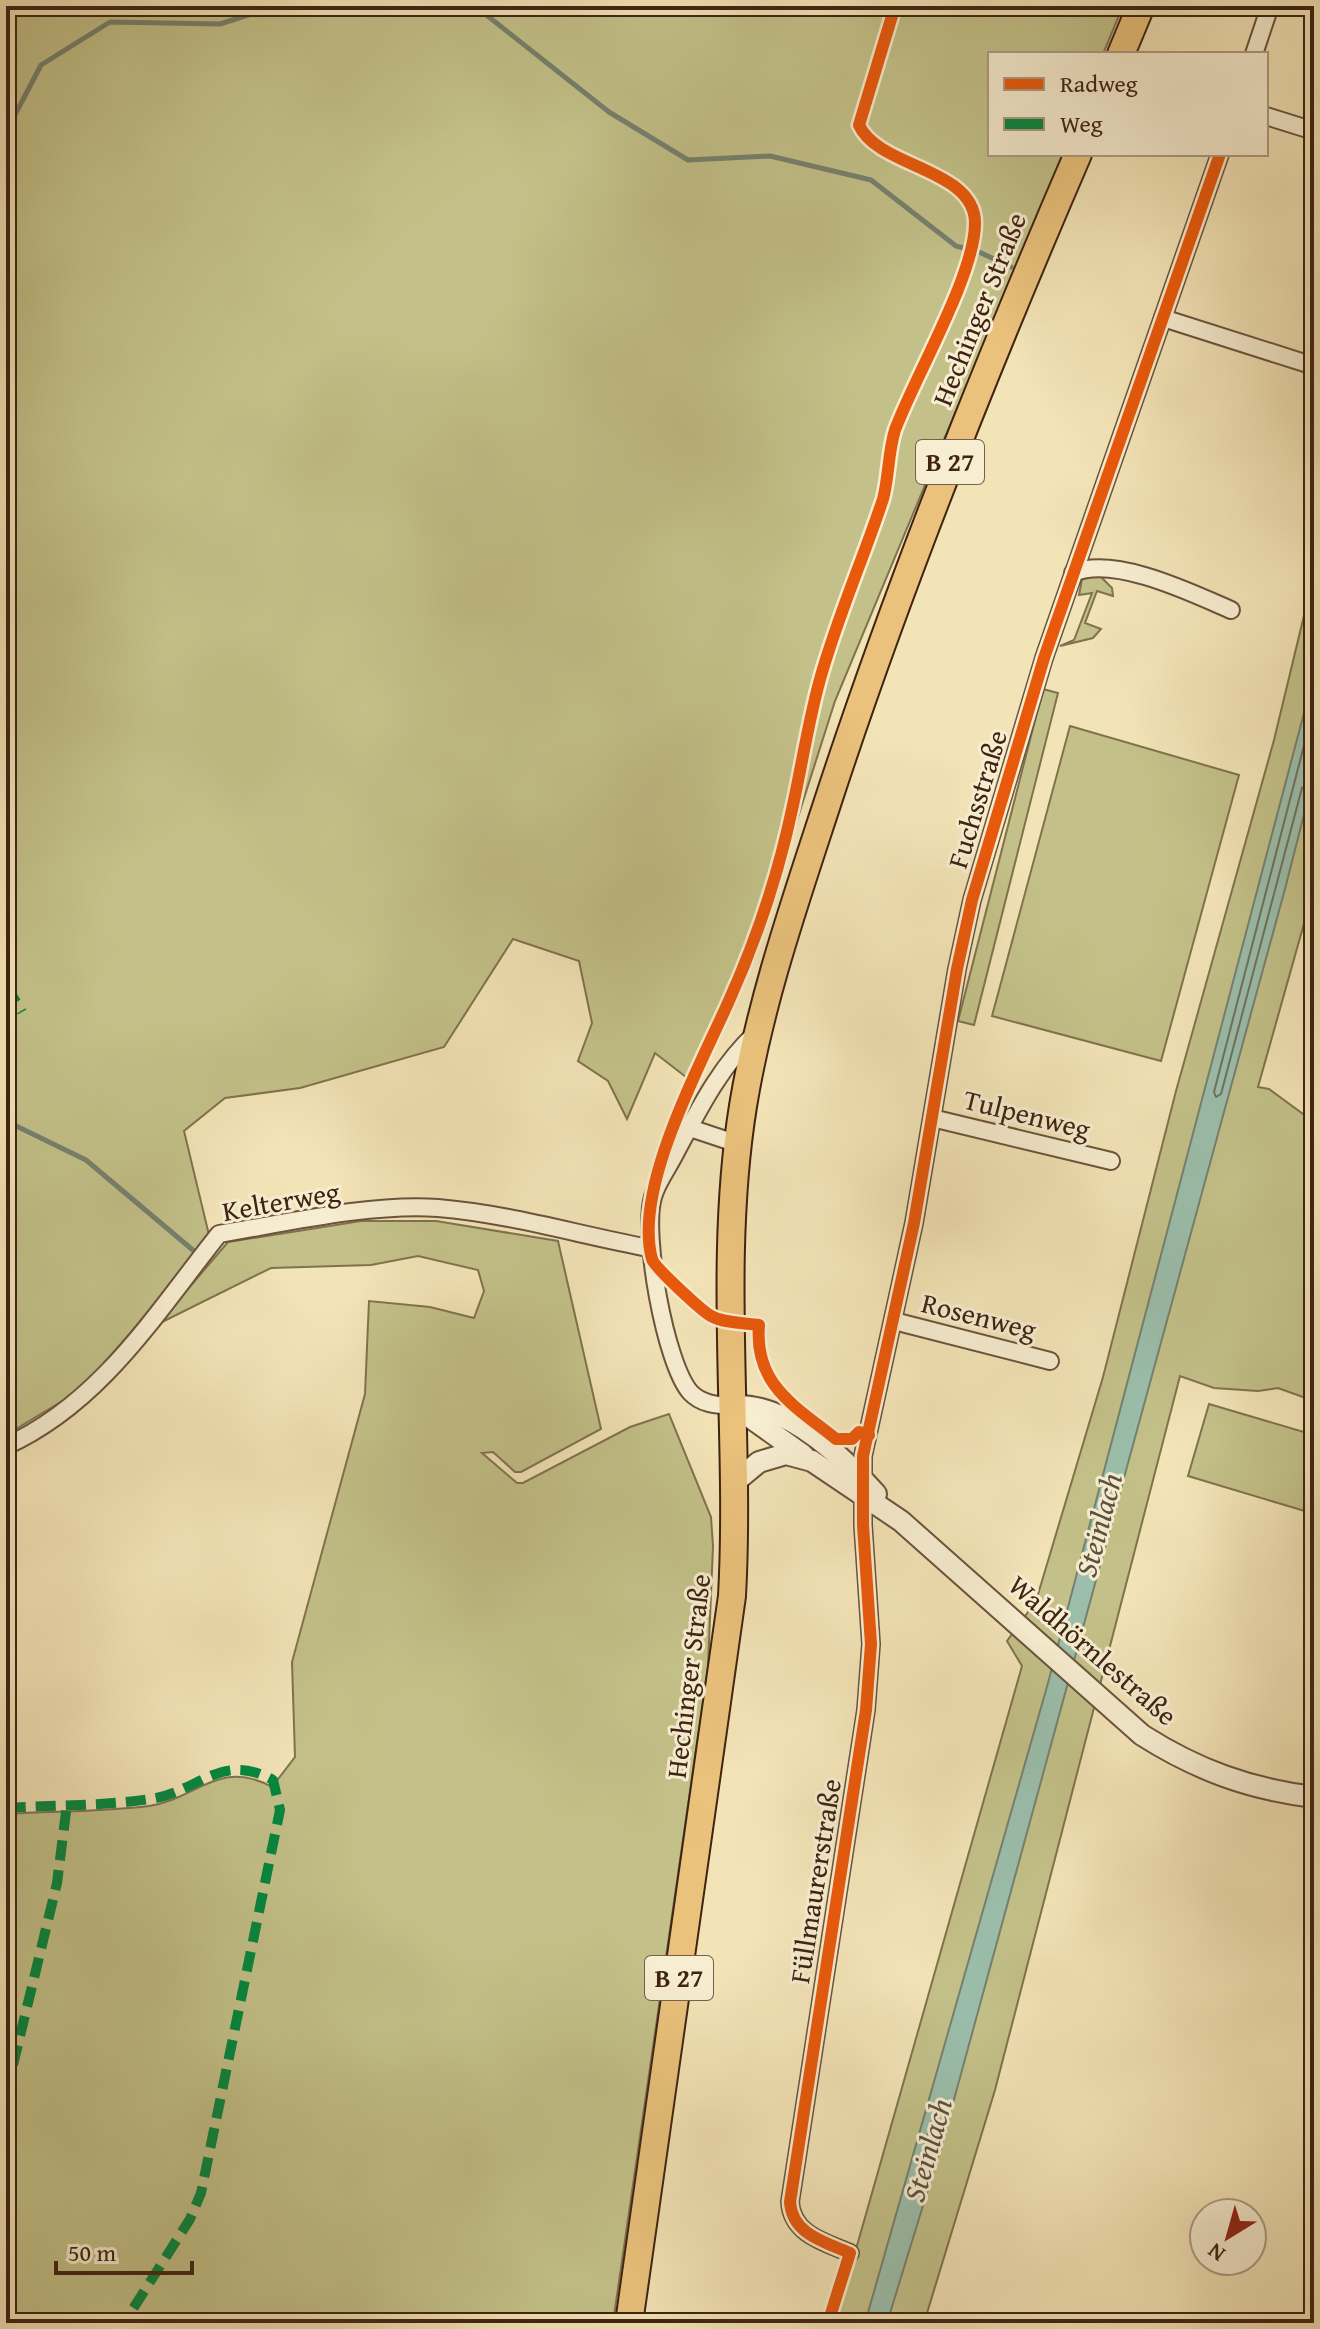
<svg xmlns="http://www.w3.org/2000/svg" width="1320" height="2329" viewBox="0 0 1320 2329" font-family="'Gentium Book Plus',serif">
<style>
.green{fill:#c3c189;stroke:#81724e;stroke-width:2}
.water{fill:#9bbfac;stroke:#76816f;stroke-width:2}
.lines{fill:none;stroke-linecap:round;stroke-linejoin:round}
.shore{stroke:#6d7160;stroke-width:2}
.stream{stroke:#76816f;stroke-width:5}
.minor-casing{stroke:#6c533c;stroke-width:20}
.tertiary-casing{stroke:#6c533c;stroke-width:24}
.primary-casing{stroke:#3f2313;stroke-width:30}
.minor{stroke:#f7edd0;stroke-width:16}
.tertiary{stroke:#f7edd0;stroke-width:20}
.primary{stroke:#eac27c;stroke-width:26}
.quiet{stroke:#00873e;stroke-width:10;stroke-dasharray:20 10;stroke-linecap:butt}
.cycleway-casing{stroke:#f7edd0;stroke-width:17}
.cycleway{stroke:#e8590c;stroke-width:12}
.labels{text-anchor:middle;stroke-width:6;stroke-linejoin:round;paint-order:stroke}
.shield{fill:#f7edd0;stroke:#76604c;stroke-width:2}
.shield-label{font-size:26px;font-weight:bold;fill:#3f2313}
.street-label{font-size:28px;fill:#3f2313;stroke:#f7edd0}
.water-label{font-size:30px;font-style:italic;fill:#5b5241;stroke:#f7edd0}
</style>
<rect width="100%" height="100%" fill="#f3e4b7"/>
<filter id="stains"><feTurbulence type="fractalNoise" baseFrequency=".0025" numOctaves="4"/><feColorMatrix values="0 0 0 0 .2 0 0 0 0 .09 0 0 0 0 .02 0 0 0 .5 -.17"/></filter>
<radialGradient id="worn" r=".72"><stop offset=".6" stop-color="#630" stop-opacity="0"/><stop offset="1" stop-color="#630" stop-opacity=".3"/></radialGradient>
<!-- green -->
<g class="green">
<polygon points="6,6 1123,6 1103,54 990,54 990,154 1063,154 835,701 762,930 731,1012 704,1064 686,1077 655,1053 627,1119 608,1081 578,1061 592,1023 579,961 513,939 444,1047 300,1088 225,1098 184,1131 209,1235 110,1359 74,1394 6,1435"/>
<polygon points="1314,574 1314,888 1258,1087 1269,1089 1314,1122 1314,1401 1278,1388 1258,1391 1214,1388 1180,1376 995,2090 924,2323 835,2323 1022,1666 1007,1641 1036,1601 1103,1377 1176,1091 1274,740"/>
<polygon points="1091,576 1100,576 1112,588 1113,596 1097,591 1085,623 1101,629 1093,638 1060,646 1074,640 1092,593 1079,595 1082,579"/>
<polygon points="1043,689 1058,693 974,1025 958,1021"/>
<polygon points="1070,726 1239,775 1161,1061 992,1016"/>
<path d="M361 1221H436L558 1241 601 1429 521 1472H515L493 1452 482 1453 517 1483H523L630 1427 669 1414 711 1517 713 1546 708 1667 613 2323H6V1814C53 1811 102 1812 149 1806 196 1799 220 1758 272 1787L295 1757 292 1662 365 1394 369 1301 430 1307 474 1318 484 1291 478 1270 418 1256 371 1265 271 1268 158 1324 228 1242Z"/>
<polygon points="1209,1404 1314,1435 1314,1490 1308,1512 1188,1476"/>
</g>
<!-- water -->
<polygon class="water" points="1314,675 1314,775 1285,889 941,2147 887,2323 865,2323 1048,1683"/>
<g class="lines">
<!-- shore -->
<g class="shore">
<polyline points="1314,707 1214,1092 1216,1097 1221,1094 1302,788 1314,782"/>
<polygon points="937,2117 940,2122 930,2156 925,2158 922,2153 932,2120"/>
</g>
<!-- stream -->
<g class="stream">
<polyline points="475,6 609,112 688,160 770,156 871,180 956,246 964,248"/>
<polyline points="6,132 41,65 110,22 220,24 277,6"/>
<polyline points="977,251 1011,267"/>
<polyline points="6,1121 86,1160 194,1251"/>
</g>
<!-- minor casing -->
<g class="minor-casing">
<g id="minor">
<polyline points="1254,54 1270,6"/>
<polyline points="1266,116 1314,131"/>
<polyline points="1163,318 1314,366"/>
<path d="M1073 573C1114 555 1192 593 1231 610"/>
<polyline points="932,1118 1111,1161"/>
<polyline points="690,1128 738,1144"/>
<polyline points="894,1321 1050,1361"/>
<path d="M734 1406C718 1405 702 1405 690 1392 665 1363 642 1233 653 1197 657 1182 668 1168 675 1154 698 1111 720 1066 756 1033"/>
<path d="M6 1446C101 1403 156 1313 219 1234 285 1223 373 1203 438 1208 510 1214 579 1235 649 1248"/>
<path d="M850 2253C824 2242 792 2234 790 2202L866 1710 871 1644 863 1525V1456L914 1223 957 969 972 900 1044 658 1220 154"/>
</g>
</g>
<!-- tertiary casing -->
<g class="tertiary-casing">
<g id="tertiary">
<path d="M734 1406C787 1403 843 1457 876 1494"/>
<polyline points="734,1406 803,1455"/>
<path d="M736 1481 759 1462 786 1454 812 1461 901 1521 1142 1735C1197 1770 1249 1789 1314 1797"/>
</g>
</g>
<!-- primary casing -->
<g class="primary-casing">
<g id="primary">
<polyline points="1121,54 1141,6"/>
<path d="M629 2323 732 1596C741 1434 717 1268 743 1106 760 1002 795 902 828 801 900 581 986 367 1078 154"/>
</g>
</g>
<!-- minor -->
<use href="#minor" class="minor"/>
<!-- tertiary -->
<use href="#tertiary" class="tertiary"/>
<!-- primary -->
<use href="#primary" class="primary"/>
<!-- quiet -->
<g class="quiet">
<polyline points="6,985 22,1012"/>
<path d="M6 1808C53 1805 103 1806 150 1799 197 1793 221 1751 273 1780L280 1810 201 2193 190 2219 124 2323"/>
<polyline points="6,2094 57,1883 67,1804"/>
</g>
<!-- cycleway casing -->
<g class="cycleway-casing">
<g id="cycleway">
<path d="M869 1435 859 1432 852 1439H836C795 1406 754 1385 759 1325 745 1323 723 1323 711 1316 702 1311 654 1267 652 1259 633 1189 699 1068 728 1003 756 941 779 872 793 805 802 764 808 724 819 683 836 620 863 560 883 499 889 477 888 452 895 430 915 376 975 275 975 223 975 168 878 168 859 125L895 6"/>
<path d="M828 2323 850 2253C824 2242 792 2234 790 2202L866 1710 871 1644 863 1525V1456L914 1223 957 969 972 900 1044 658 1220 154"/>
</g>
</g>
<!-- cycleway -->
<use href="#cycleway" class="cycleway"/>
</g>
<g class="labels">
<!-- shield labels -->
<g class="shield">
<rect x="916" y="440" width="68" height="44" rx="6"/>
<rect x="645" y="1956" width="68" height="44" rx="6"/>
</g>
<g class="shield-label">
<text x="950" y="471">B 27</text>
<text x="679" y="1987">B 27</text>
</g>
<!-- street labels -->
<g class="street-label">
<text transform="translate(979 309) rotate(-68)" y="10">Hechinger Straße</text>
<text transform="translate(977 799) rotate(-73)" y="10">Fuchsstraße</text>
<text transform="translate(1027 1114) rotate(14)" y="10">Tulpenweg</text>
<text transform="translate(281 1201) rotate(-10)" y="10">Kelterweg</text>
<text transform="translate(979 1316) rotate(14)" y="10">Rosenweg</text>
<text transform="translate(1093 1650) rotate(41)" y="10">Waldhörnlestraße</text>
<text transform="translate(688 1676) rotate(-83)" y="10">Hechinger Straße</text>
<text transform="translate(815 1881) rotate(-81)" y="10">Füllmaurerstraße</text>
</g>
<!-- water labels -->
<g class="water-label">
<text transform="translate(1099 1525) rotate(-75)" y="10">Steinlach</text>
<text transform="translate(928 2150) rotate(-74)" y="10">Steinlach</text>
</g>
</g>
<!-- margin -->
<rect width="1320" height="2329" fill="none" stroke="#f3e4b7" stroke-width="32"/>
<rect x="8" y="8" width="1304" height="2313" fill="none" stroke="#3f2313" stroke-width="4"/>
<rect x="16" y="16" width="1288" height="2297" fill="none" stroke="#3f2313" stroke-width="2"/>
<!-- legend -->
<rect x="988" y="52" width="280" height="104" fill="#f7edd0" stroke="#ad9c84" stroke-width="2"/>
<rect x="1004" y="78" width="40" height="12" fill="#e8590c" stroke="#ad9c84" stroke-width="2"/>
<text x="1060" y="92" font-size="24" fill="#3f2313">Radweg</text>
<rect x="1004" y="118" width="40" height="12" fill="#00873e" stroke="#ad9c84" stroke-width="2"/>
<text x="1060" y="132" font-size="24" fill="#3f2313">Weg</text>
<!-- north arrow -->
<g transform="translate(1228 2237) rotate(217)"><circle r="38" fill="#f7edd0" stroke="#ad9c84" stroke-width="2"/>
<path d="M0-6L14 30L0 20L-14 30Z" fill="#8f2418"/>
<text y="-12" font-size="22" font-weight="bold" text-anchor="middle" fill="#3f2313">N</text>
</g>
<!-- scale -->
<path d="M56 2261v12h136v-12" fill="none" stroke="#3f2313" stroke-width="4"/>
<text x="68" y="2261" font-size="24" fill="#3f2313" stroke="#f7edd0" stroke-width="6" paint-order="stroke">50 m</text>
<rect width="100%" height="100%" filter="url(#stains)"/>
<rect width="100%" height="100%" fill="url(#worn)"/>
</svg>
